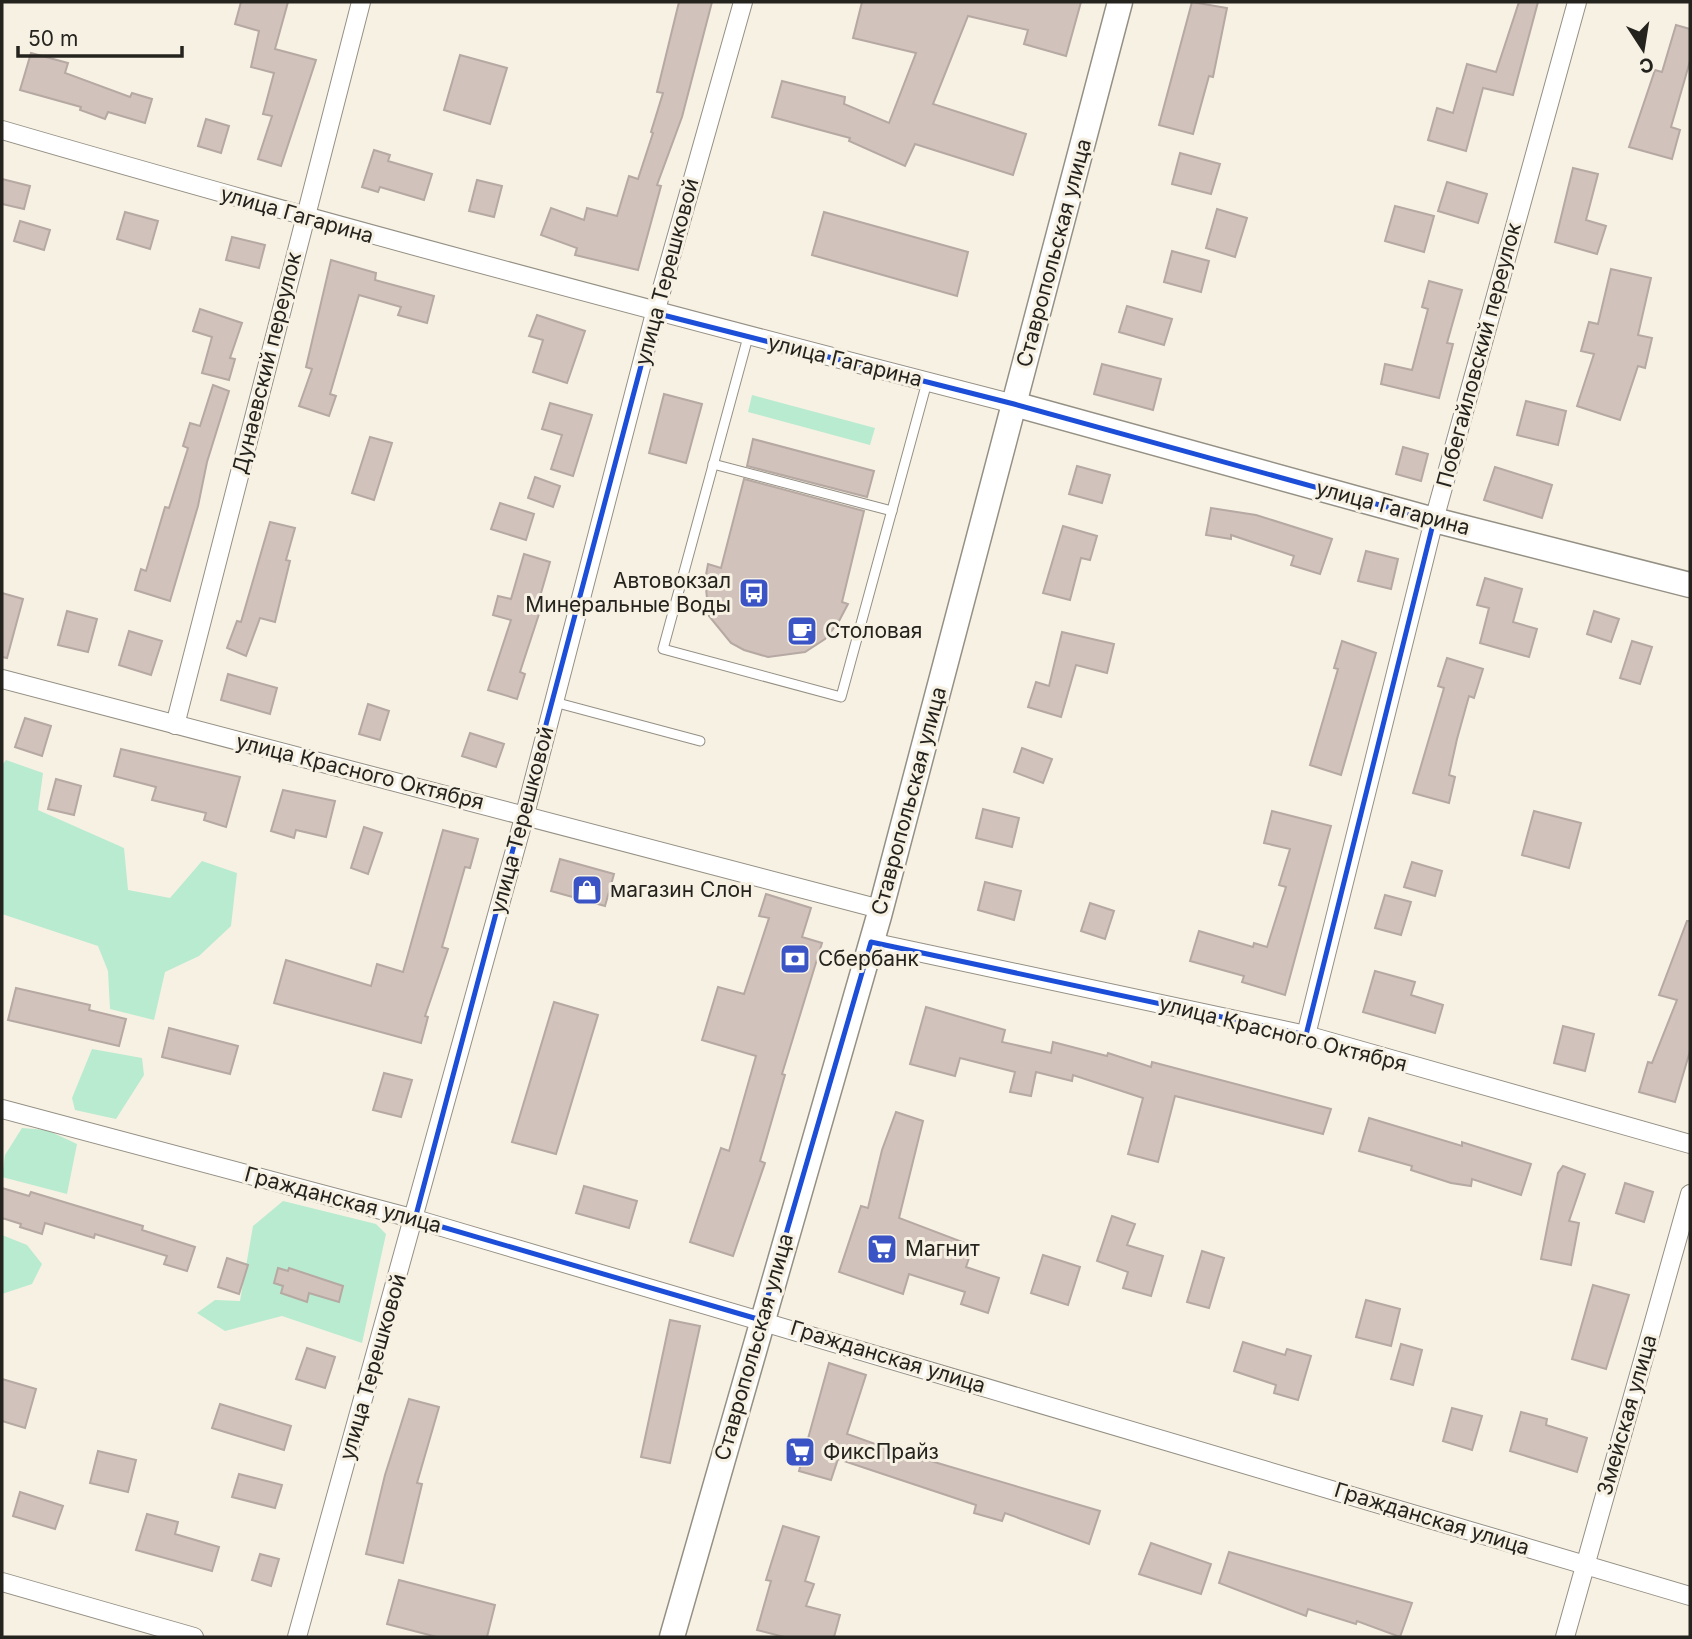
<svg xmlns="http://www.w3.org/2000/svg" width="1692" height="1639" viewBox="0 0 1692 1639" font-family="Inter,sans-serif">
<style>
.green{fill:#b8ebd0}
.building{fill:#d1c2bc;stroke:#b6a8a2;stroke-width:2}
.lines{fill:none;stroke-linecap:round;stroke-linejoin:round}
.lane-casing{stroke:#959084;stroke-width:11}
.street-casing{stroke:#959084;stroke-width:20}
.secondary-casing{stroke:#959084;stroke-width:27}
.lane{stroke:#fff;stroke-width:9}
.street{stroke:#fff;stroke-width:18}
.secondary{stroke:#fff;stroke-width:24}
.marked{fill:none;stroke:#1d4ed8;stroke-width:5;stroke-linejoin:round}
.labels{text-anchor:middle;stroke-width:6;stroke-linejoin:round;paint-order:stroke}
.street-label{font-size:21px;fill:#25231e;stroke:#f7f1e4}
.poi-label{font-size:21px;fill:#25231e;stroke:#f7f1e4;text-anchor:start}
</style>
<rect width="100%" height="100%" fill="#f7f1e4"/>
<!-- green -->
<g class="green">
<polygon points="752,395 875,428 870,445 748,412"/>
<polygon points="6,760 43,773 38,810 124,848 128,890 170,898 202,861 237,873 231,926 199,956 165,972 154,1020 110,1009 108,971 98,946 2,914 2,765"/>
<polygon points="92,1049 142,1058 144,1075 116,1119 75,1110 72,1098"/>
<polygon points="22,1128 47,1130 77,1144 67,1194 2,1177 5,1155"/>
<polygon points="283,1201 376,1224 386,1234 362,1343 282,1316 225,1331 197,1313 215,1300 240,1301 253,1226"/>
<polygon points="2,1235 27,1245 42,1264 32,1284 2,1294"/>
</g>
<!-- building -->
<g class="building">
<polygon points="241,2 288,2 275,49 316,60 281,166 258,159 272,116 263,114 274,73 251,67 259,31 235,24"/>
<polygon points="679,2 712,2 682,117 657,185 661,186 638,270 575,255 577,248 541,235 551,208 584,220 587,208 617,216 629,176 638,179 653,133 651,132 663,93 657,92"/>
<polygon points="862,2 1081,2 1066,56 1024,44 1028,30 968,16 933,104 1026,134 1013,175 915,144 905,166 849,141 850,138 772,117 782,81 845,97 844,104 889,123 916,53 853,38"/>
<polygon points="1192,2 1227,8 1213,77 1209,76 1193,134 1159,125"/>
<polygon points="1519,2 1538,2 1513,95 1483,88 1466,151 1428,140 1437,108 1453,113 1467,64 1496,72"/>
<polygon points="1676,25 1690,29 1690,61 1671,127 1680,130 1672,159 1629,147 1655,70 1662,72"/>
<polygon points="31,53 68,63 65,73 130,97 132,93 152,99 145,123 108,112 105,119 80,110 81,107 20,90"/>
<polygon points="460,55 507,68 490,124 444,110"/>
<polygon points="206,119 229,126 221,153 198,146"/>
<polygon points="374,150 390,155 388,161 432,174 424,200 380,187 378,192 362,187"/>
<polygon points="1180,153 1220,164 1211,194 1172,184"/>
<polygon points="1573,168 1598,174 1586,220 1606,226 1597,254 1555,242"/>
<polygon points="2,179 30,186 24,209 2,204"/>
<polygon points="477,180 502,186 494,217 469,211"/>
<polygon points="1447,182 1487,194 1478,223 1438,211"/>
<polygon points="1395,206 1434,216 1424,252 1385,241"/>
<polygon points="1217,209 1247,218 1235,257 1206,248"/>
<polygon points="125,212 158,221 150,249 117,239"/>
<polygon points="824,212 968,252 957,296 812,255"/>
<polygon points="20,221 50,230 44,250 14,241"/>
<polygon points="232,237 265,245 259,268 226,260"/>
<polygon points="1172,251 1209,261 1201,292 1164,282"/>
<polygon points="331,260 376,273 375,280 434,296 427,323 398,315 401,307 359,295 330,394 336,396 329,416 299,406 312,369 306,367"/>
<polygon points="1611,269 1651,278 1638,335 1652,338 1645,368 1638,366 1620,420 1577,406 1594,354 1581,351 1589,322 1598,324"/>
<polygon points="1429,281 1462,290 1447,343 1453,344 1439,398 1381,384 1385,364 1412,370 1428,309 1422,307"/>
<polygon points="1127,306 1172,319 1164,345 1119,332"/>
<polygon points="200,309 242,323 230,358 235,359 229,380 202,373 212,337 193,331"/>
<polygon points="537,315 585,331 567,383 533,372 543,340 529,336"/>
<polygon points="1102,364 1161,379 1153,410 1094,394"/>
<polygon points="213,385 229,391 207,462 198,506 170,601 135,590 141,569 146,571 165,507 169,508 188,448 183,446 190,423 200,426"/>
<polygon points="664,394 702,404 686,463 649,453"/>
<polygon points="1526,401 1566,411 1558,445 1517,435"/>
<polygon points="550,403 592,415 573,476 551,469 562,435 542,429"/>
<polygon points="370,437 392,443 374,500 352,493"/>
<polygon points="753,439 874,471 867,497 747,466"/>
<polygon points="1403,447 1428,454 1421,481 1396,474"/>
<polygon points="1077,466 1110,475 1102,503 1069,494"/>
<polygon points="1495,467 1552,485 1542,518 1484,500"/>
<polygon points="535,477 560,486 553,507 528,498"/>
<polygon points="744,479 864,511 842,602 848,604 838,623 825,639 805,652 768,657 744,650 731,643 709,616 705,580 708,564 721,568"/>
<polygon points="500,503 534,514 526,540 491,529"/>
<polygon points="1211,508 1256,515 1332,539 1320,574 1291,565 1294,556 1231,535 1231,539 1206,535"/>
<polygon points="270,522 295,528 286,560 290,561 275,622 260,618 246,656 227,648 237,621 241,622"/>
<polygon points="1063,526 1097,536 1090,560 1081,558 1070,600 1043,593"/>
<polygon points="1366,551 1398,559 1391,589 1358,581"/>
<polygon points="524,554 550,562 537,607 541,608 520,672 525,674 517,699 488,690 511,620 493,615 498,596 511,599"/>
<polygon points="1485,578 1522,589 1513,622 1537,629 1529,657 1480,643 1489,608 1477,605"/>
<polygon points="2,593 23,599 7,658 2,657"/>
<polygon points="67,611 97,619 88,652 58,645"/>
<polygon points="1594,611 1619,619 1611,642 1587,634"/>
<polygon points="129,631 162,641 151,675 119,665"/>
<polygon points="1062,632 1114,644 1107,673 1076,665 1061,717 1028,707 1036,682 1049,686"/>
<polygon points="1342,641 1376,653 1341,775 1310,765 1338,669 1334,668"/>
<polygon points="1632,641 1652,647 1640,684 1620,678"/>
<polygon points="1447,658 1483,669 1474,698 1469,696 1457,739 1449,775 1455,777 1449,803 1413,793 1444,688 1438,686"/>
<polygon points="228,674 277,688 270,714 221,700"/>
<polygon points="368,704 389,711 380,740 359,734"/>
<polygon points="25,718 51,726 42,756 15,747"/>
<polygon points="470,733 504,744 496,767 462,756"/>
<polygon points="1022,748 1052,759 1043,783 1014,772"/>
<polygon points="121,749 240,777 226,827 204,820 206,813 152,800 156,787 114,776"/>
<polygon points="56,779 81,786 74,815 48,809"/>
<polygon points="283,790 335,801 326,837 296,830 294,838 271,831"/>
<polygon points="983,809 1019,818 1012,847 976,838"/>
<polygon points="1272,811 1331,826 1285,995 1242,982 1244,976 1190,961 1199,931 1253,947 1254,943 1267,947 1286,887 1279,885 1290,849 1264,843"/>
<polygon points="1534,811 1581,823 1569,868 1522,855"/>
<polygon points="364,827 382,833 368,874 351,868"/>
<polygon points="443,830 478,839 470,868 465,867 442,947 448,949 425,1016 428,1017 421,1043 274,1003 286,960 371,986 377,964 403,972"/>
<polygon points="560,859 614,874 605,906 551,891"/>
<polygon points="1412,862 1442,871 1435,896 1404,887"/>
<polygon points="985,882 1021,891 1014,920 978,910"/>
<polygon points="766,894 811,908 802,937 822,943 782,1074 785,1075 760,1161 765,1163 733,1256 690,1242 721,1148 729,1151 756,1056 702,1040 718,987 744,994 769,918 759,916"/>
<polygon points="1385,895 1411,902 1401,935 1375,928"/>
<polygon points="1090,903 1114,911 1105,939 1081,931"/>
<polygon points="1687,921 1690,921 1690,1051 1675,1102 1639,1092 1648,1062 1652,1063 1677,1000 1659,995"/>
<polygon points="1375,971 1415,982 1411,995 1443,1005 1435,1033 1363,1012"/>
<polygon points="16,988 90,1005 89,1010 126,1019 119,1046 8,1020"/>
<polygon points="554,1002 598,1015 556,1154 512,1142"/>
<polygon points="926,1007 1005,1030 1002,1042 1051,1053 1053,1042 1107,1056 1108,1053 1151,1067 1152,1062 1331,1109 1323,1134 1175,1096 1158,1162 1128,1154 1143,1098 1073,1075 1072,1081 1036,1072 1031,1096 1010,1092 1015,1072 960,1058 955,1076 910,1064"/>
<polygon points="1563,1026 1594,1034 1585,1071 1554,1063"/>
<polygon points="169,1028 238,1046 230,1074 162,1057"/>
<polygon points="384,1073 412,1080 401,1117 373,1110"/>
<polygon points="896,1112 923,1121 899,1218 973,1246 966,1267 999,1278 988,1313 961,1304 965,1292 909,1274 903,1294 839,1272 861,1206 868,1208 882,1150"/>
<polygon points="1369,1118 1462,1146 1462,1142 1531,1164 1521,1195 1472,1179 1471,1186 1451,1183 1411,1170 1412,1166 1359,1151"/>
<polygon points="1563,1166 1585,1174 1569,1221 1579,1223 1571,1265 1541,1259 1558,1173"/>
<polygon points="1625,1183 1653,1192 1644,1222 1616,1213"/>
<polygon points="584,1186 637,1201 629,1228 576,1213"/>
<polygon points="2,1188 29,1196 31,1192 143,1226 142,1230 195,1247 187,1271 164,1264 167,1256 95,1234 94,1238 45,1223 42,1234 20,1227 21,1224 2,1218"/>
<polygon points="1112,1216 1135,1224 1127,1245 1163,1256 1151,1296 1123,1288 1128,1272 1097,1261"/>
<polygon points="1202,1251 1224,1258 1209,1308 1187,1302"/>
<polygon points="1043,1255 1080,1267 1068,1305 1031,1293"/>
<polygon points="227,1258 248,1265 239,1294 218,1287"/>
<polygon points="278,1268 288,1271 289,1268 343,1286 339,1302 309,1293 307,1302 281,1293 283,1286 274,1283"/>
<polygon points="1593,1285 1629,1295 1606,1369 1572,1359"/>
<polygon points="1366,1300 1400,1309 1391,1346 1356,1337"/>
<polygon points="670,1320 700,1326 670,1463 641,1457"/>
<polygon points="1243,1342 1285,1355 1287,1349 1311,1356 1298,1400 1274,1393 1276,1385 1234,1371"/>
<polygon points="1401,1344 1422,1350 1413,1385 1391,1379"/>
<polygon points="307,1348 335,1357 325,1388 296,1379"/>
<polygon points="829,1363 866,1375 847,1434 923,1461 924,1459 1100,1511 1089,1544 1005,1513 1002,1521 974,1513 976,1505 838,1459 831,1480 799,1471"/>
<polygon points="2,1379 36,1389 25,1428 2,1421"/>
<polygon points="409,1399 439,1407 417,1483 422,1484 403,1563 366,1554 385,1475"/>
<polygon points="220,1404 291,1426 284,1450 212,1428"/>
<polygon points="1452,1408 1482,1416 1472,1450 1443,1441"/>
<polygon points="1521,1412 1547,1419 1546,1425 1587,1438 1577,1472 1510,1451"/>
<polygon points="98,1451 136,1460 128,1492 90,1483"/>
<polygon points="239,1474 282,1485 275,1508 232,1497"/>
<polygon points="20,1492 63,1506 55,1529 13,1516"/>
<polygon points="147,1514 178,1522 175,1534 219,1547 212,1571 136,1550"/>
<polygon points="783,1526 819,1537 805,1581 814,1584 806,1606 840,1615 834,1637 784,1637 757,1630 771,1581 766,1580"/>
<polygon points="1151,1543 1211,1564 1201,1594 1139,1574"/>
<polygon points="1229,1552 1412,1603 1400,1637 1357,1621 1356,1624 1308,1609 1306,1616 1219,1583"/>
<polygon points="260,1554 279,1559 271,1586 252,1580"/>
<polygon points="399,1580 495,1605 487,1637 437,1637 387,1624"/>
</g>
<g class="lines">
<!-- lane casing -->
<g class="lane-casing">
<g id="lane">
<polyline points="748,337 663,649 841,697 927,382"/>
<polyline points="713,464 892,511"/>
<polyline points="554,702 700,741"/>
</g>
</g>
<!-- street casing -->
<g class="street-casing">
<g id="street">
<path d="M2 130C338 228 675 317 1014 404"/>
<polyline points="2,679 880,909"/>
<polyline points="175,725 361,2"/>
<polyline points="871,942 1306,1035 1690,1144"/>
<polyline points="1306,1035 1434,520 1577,2"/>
<polyline points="2,1109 415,1219 1690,1596"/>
<polyline points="2,1582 194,1637"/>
<polyline points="297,1637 525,814 655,313 743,2"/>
<polyline points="1565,1637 1690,1194"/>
</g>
</g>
<!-- secondary casing -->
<g class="secondary-casing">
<g id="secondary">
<polyline points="1014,404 1434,520 1690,585"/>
<polyline points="672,1637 879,916 1120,2"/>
</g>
</g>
<!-- lane -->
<use href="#lane" class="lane"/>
<!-- street -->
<use href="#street" class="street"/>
<!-- secondary -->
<use href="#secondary" class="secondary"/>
</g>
<!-- marked area -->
<path class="marked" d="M655 313 1014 404 1434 520 1306 1035 871 942 761 1320 415 1219Z"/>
<!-- icons -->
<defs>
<g id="bus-square" transform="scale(1.575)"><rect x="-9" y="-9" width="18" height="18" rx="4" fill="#3a53c5" stroke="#f7f1e4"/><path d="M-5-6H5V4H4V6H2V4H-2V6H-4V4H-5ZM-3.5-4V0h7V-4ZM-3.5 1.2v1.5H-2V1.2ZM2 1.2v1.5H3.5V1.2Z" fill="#fff"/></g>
<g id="cafe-square" transform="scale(1.575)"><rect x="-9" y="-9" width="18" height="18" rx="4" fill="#3a53c5" stroke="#f7f1e4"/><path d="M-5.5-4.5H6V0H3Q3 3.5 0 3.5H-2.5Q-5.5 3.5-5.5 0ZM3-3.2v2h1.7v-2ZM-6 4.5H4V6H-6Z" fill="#fff"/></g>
<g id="shop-square" transform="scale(1.575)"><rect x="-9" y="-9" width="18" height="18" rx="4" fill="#3a53c5" stroke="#f7f1e4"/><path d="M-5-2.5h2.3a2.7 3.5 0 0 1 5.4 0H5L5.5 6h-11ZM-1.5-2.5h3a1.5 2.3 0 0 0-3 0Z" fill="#fff"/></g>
<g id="bank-square" transform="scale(1.575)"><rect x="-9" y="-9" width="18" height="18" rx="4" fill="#3a53c5" stroke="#f7f1e4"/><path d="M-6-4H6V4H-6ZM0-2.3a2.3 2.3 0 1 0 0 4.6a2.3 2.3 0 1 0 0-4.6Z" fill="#fff"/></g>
<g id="supermarket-square" transform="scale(1.575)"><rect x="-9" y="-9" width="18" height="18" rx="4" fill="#3a53c5" stroke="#f7f1e4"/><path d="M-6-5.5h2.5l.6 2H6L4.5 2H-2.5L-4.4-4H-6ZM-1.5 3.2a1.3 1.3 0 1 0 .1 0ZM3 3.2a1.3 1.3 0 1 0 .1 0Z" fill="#fff"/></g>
</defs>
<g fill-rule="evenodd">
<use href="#bus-square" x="754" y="593"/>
<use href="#cafe-square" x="802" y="631"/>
<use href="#shop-square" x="587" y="890"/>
<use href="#bank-square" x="795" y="959"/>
<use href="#supermarket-square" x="882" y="1249"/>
<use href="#supermarket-square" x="800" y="1452"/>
</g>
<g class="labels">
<!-- street labels -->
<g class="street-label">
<text transform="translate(297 215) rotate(16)" y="7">улица Гагарина</text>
<text transform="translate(1054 253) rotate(-75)" y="7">Ставропольская улица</text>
<text transform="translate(667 272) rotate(-75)" y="7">улица Терешковой</text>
<text transform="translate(1479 355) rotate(-75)" y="7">Побегайловский переулок</text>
<text transform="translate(845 361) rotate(14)" y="7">улица Гагарина</text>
<text transform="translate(267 363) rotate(-76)" y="7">Дунаевский переулок</text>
<text transform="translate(1393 508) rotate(15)" y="7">улица Гагарина</text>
<text transform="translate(360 772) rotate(14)" y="7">улица Красного Октября</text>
<text transform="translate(909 801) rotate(-75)" y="7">Ставропольская улица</text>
<text transform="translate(522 820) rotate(-75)" y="7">улица Терешковой</text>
<text transform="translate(1283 1034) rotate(14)" y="7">улица Красного Октября</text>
<text transform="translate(343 1200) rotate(15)" y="7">Гражданская улица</text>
<text transform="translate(754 1347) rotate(-74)" y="7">Ставропольская улица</text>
<text transform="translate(888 1357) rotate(17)" y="7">Гражданская улица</text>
<text transform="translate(373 1367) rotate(-74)" y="7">улица Терешковой</text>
<text transform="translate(1627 1415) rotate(-74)" y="7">Змейская улица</text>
<text transform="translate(1432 1519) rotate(17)" y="7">Гражданская улица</text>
</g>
<!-- poi labels -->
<g class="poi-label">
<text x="731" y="588" text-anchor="end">Автовокзал<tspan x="731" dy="24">Минеральные Воды</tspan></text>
<text x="825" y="638">Столовая</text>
<text x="610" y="897">магазин Слон</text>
<text x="818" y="966">Сбербанк</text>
<text x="905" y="1256">Магнит</text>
<text x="823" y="1459">ФиксПрайз</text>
</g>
</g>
<!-- border -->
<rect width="1692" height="1639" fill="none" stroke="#25231e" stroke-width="7"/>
<!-- north arrow -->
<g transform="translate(1643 49) rotate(168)" stroke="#f7f1e4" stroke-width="5" paint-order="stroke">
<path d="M0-5L12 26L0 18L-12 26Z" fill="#25231e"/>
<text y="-10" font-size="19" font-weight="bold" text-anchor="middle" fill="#25231e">С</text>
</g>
<!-- scale -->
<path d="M18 46v10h164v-10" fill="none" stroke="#25231e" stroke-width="3.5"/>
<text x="28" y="46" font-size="21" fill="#25231e" stroke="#f7f1e4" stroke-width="5" paint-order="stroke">50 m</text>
</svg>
